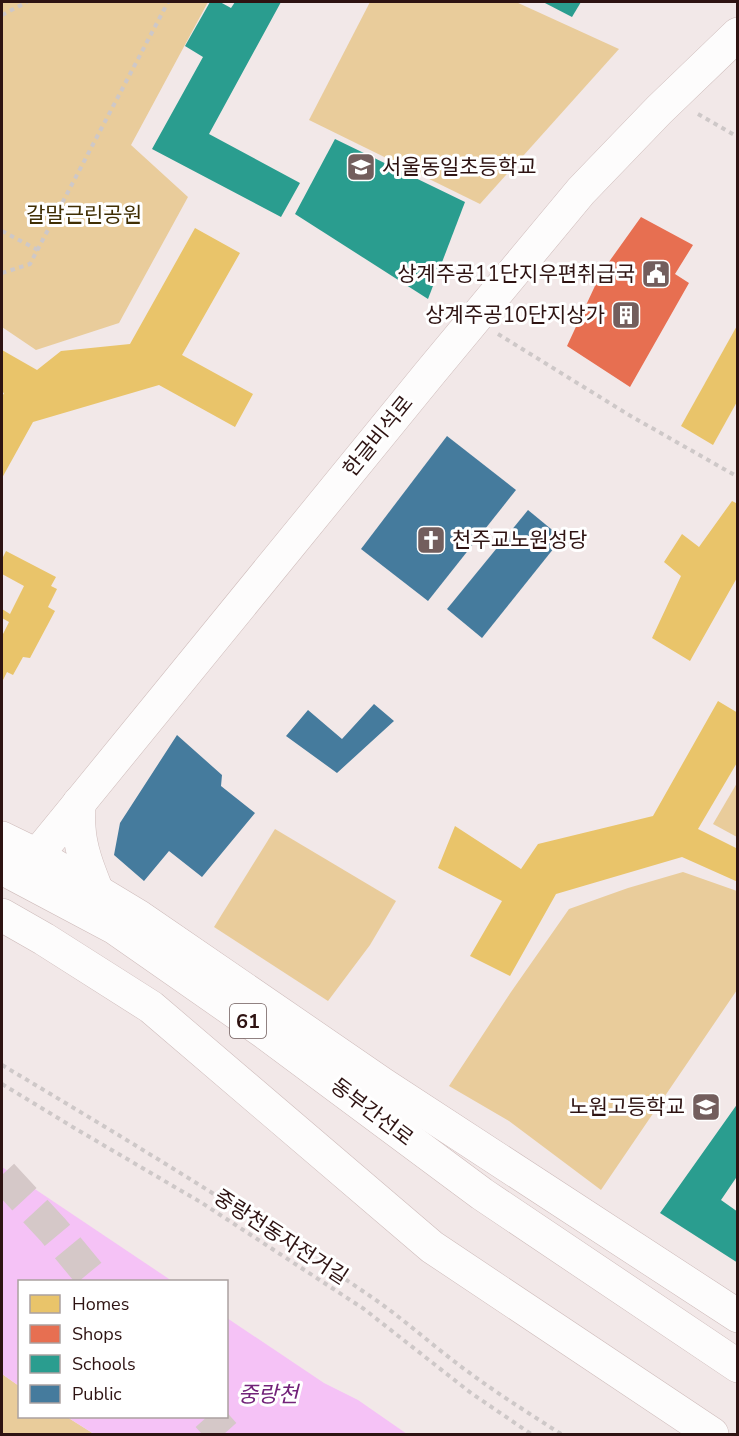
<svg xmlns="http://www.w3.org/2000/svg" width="739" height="1436" viewBox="0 0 739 1436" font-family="'Nunito Sans','Noto Sans KR',sans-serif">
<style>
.green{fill:#e9cc9b}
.water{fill:#f5c2f6}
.homes{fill:#e9c46a}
.shops{fill:#e76f51}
.schools{fill:#2a9d8f}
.public{fill:#457b9d}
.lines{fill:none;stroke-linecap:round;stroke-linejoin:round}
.highway-tunnel{stroke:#d5c8c8;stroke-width:33;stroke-dasharray:33 16;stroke-linecap:butt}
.major-casing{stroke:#cebbba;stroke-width:34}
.highway-casing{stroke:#cebbba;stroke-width:34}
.path{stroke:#cec8c8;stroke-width:4;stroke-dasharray:4.5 4.5;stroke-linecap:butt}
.major{stroke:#fdfcfc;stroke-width:33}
.highway{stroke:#fdfcfc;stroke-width:33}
.labels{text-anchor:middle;stroke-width:6;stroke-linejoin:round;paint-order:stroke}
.shield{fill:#fff;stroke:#6d5a59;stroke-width:1.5}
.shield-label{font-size:20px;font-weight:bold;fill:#2e1312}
.poi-label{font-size:21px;fill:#2e1312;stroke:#fff;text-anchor:end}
.park-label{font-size:21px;fill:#402e03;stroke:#fff}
.street-label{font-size:21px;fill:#2e1312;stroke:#fff}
.water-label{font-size:22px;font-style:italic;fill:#722379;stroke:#fff}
</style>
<rect width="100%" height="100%" fill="#f2e8e8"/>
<!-- green -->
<g class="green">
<polygon points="2,2 208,2 131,145 188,197 119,323 36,350 2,327"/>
<polygon points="370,2 516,2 619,49 480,204 309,120"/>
<polygon points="737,783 737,837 713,824"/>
<polygon points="275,829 396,901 370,945 328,1001 214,927"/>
<polygon points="683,872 737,891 737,990 601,1190 509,1121 449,1086 511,992 569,909 628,888"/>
<polygon points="2,1374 19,1386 20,1416 67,1417 94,1434 2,1434"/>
</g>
<!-- water -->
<g class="water">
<polygon points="2,1167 172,1281 20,1282 19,1386 2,1374"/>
<polygon points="227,1318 324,1383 358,1400 407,1434 94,1434 67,1417 226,1416"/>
</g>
<!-- homes -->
<g class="homes">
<polygon points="195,228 240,253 182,355 253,394 235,427 159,385 33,422 2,478 2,397 4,393 2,392 2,350 37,370 61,351 130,344"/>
<polygon points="738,324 738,400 713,445 681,426"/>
<polygon points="732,501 738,504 738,576 690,661 652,638 681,576 664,562 682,534 699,547"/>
<polygon points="6,551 56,577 51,586 57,589 48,607 55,611 30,658 23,657 13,675 7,672 2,682 2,636 9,622 2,618 2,609 10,614 24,586 2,574 2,559"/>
<polygon points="718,701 738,713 738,761 698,829 738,849 738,882 682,857 556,894 510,976 470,956 502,901 438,868 455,826 521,869 538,844 653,816"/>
</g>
<!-- shops -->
<polygon class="shops" points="641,217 693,245 675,274 689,283 630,387 567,346 601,273"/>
<!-- schools -->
<g class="schools">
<polygon points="210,2 220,2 231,8 235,2 281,2 209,134 300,183 281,217 152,149 203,57 185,46"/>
<polygon points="543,2 581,2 572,17"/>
<polygon points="335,139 465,202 428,299 295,214"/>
<polygon points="738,1103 738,1175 721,1200 738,1212 738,1263 660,1213"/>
</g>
<!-- public -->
<g class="public">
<polygon points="447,436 516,490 428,601 361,549"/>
<polygon points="528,510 562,538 482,638 447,609"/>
<polygon points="374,704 394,721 337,773 286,736 308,710 342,739"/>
<polygon points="177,735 222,775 221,786 255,813 202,877 169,851 144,881 114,855 120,823"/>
</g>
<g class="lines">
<!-- highway-tunnel -->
<g class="highway-tunnel">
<polyline points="2,1175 53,1230 96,1282"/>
<polyline points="208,1416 224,1434"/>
</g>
<!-- major casing -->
<g class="major-casing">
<polyline id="major" points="37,855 429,374 581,191 659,110 738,34"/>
</g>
<!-- highway casing -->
<g class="highway-casing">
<g id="highway">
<path d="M79 803C79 811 78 819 79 827 80 849 89 871 97 891"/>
<polyline points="2,838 37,855 138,916 384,1085 738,1316"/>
<polyline points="2,868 115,928 264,1032 482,1194 738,1366"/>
<polyline points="2,915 44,939 151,1007 432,1247 712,1434"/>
</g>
</g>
<!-- path -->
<g class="path">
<polyline points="2,15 27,2"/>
<polyline points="698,114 738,137"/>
<polyline points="2,231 38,250"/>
<polyline points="2,273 30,264 168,2"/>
<polyline points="498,334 629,415 738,477"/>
<path d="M2 1065C126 1139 250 1214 370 1296 404 1319 434 1347 467 1371 498 1394 530 1414 561 1434"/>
<polyline points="2,1084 76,1129 202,1203 364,1309 471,1393 531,1434"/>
</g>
<!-- major -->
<use href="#major" class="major"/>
<!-- highway -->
<use href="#highway" class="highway"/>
</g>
<!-- icons -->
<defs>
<g id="school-square" transform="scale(1.5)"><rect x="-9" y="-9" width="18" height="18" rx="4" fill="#735e5d" stroke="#fff"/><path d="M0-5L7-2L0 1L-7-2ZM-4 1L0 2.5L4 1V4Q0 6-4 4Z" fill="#fff"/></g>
<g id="civic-square" transform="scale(1.5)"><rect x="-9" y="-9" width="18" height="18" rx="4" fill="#735e5d" stroke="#fff"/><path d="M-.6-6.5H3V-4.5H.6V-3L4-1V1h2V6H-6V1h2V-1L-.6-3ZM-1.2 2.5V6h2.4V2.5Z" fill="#fff"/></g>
<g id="building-square" transform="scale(1.5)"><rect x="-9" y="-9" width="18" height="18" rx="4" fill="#735e5d" stroke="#fff"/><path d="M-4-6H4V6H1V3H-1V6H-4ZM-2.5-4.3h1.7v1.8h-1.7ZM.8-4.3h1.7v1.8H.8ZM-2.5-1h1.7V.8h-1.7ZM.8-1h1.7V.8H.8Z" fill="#fff"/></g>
<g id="church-square" transform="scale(1.5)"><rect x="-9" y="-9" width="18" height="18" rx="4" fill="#735e5d" stroke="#fff"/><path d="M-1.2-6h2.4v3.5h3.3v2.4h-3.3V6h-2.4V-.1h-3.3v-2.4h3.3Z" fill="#fff"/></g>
</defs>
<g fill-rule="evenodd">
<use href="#school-square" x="361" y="167"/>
<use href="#civic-square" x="656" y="274"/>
<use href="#building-square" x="626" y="315"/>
<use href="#church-square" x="431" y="540"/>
<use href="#school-square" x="706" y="1107"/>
</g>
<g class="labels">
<!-- shield labels -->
<rect class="shield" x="230" y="1004" width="36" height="34" rx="4.5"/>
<g class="shield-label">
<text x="248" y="1028">61</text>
</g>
<!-- poi labels -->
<g class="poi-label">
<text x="382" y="174" text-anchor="start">서울동일초등학교</text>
<text x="635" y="281">상계주공11단지우편취급국</text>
<text x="605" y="322">상계주공10단지상가</text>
<text x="452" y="547" text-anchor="start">천주교노원성당</text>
<text x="685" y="1114">노원고등학교</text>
</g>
<!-- park labels -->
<g class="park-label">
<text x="84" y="222">갈말근린공원</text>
</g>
<!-- street labels -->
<g class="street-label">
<text transform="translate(378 436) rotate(-51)" y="7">한글비석로</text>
<text transform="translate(372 1112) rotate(37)" y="7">동부간선로</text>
<text transform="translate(281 1237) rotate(33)" y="7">중랑천동자전거길</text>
</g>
<!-- water labels -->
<g class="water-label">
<text x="268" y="1402">중랑천</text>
</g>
</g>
<!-- border -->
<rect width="739" height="1436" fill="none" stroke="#2e1312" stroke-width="6"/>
<!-- legend -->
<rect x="18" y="1280" width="210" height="138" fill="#ffffff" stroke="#aba1a0" stroke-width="1.5"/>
<rect x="30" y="1295" width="30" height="18" fill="#e9c46a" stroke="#aba1a0" stroke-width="1.5"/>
<text x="72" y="1310" font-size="18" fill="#2e1312">Homes</text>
<rect x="30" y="1325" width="30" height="18" fill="#e76f51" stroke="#aba1a0" stroke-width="1.5"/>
<text x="72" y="1340" font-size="18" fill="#2e1312">Shops</text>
<rect x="30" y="1355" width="30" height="18" fill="#2a9d8f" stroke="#aba1a0" stroke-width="1.5"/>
<text x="72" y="1370" font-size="18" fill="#2e1312">Schools</text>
<rect x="30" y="1385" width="30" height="18" fill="#457b9d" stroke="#aba1a0" stroke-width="1.5"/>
<text x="72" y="1400" font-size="18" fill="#2e1312">Public</text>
</svg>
